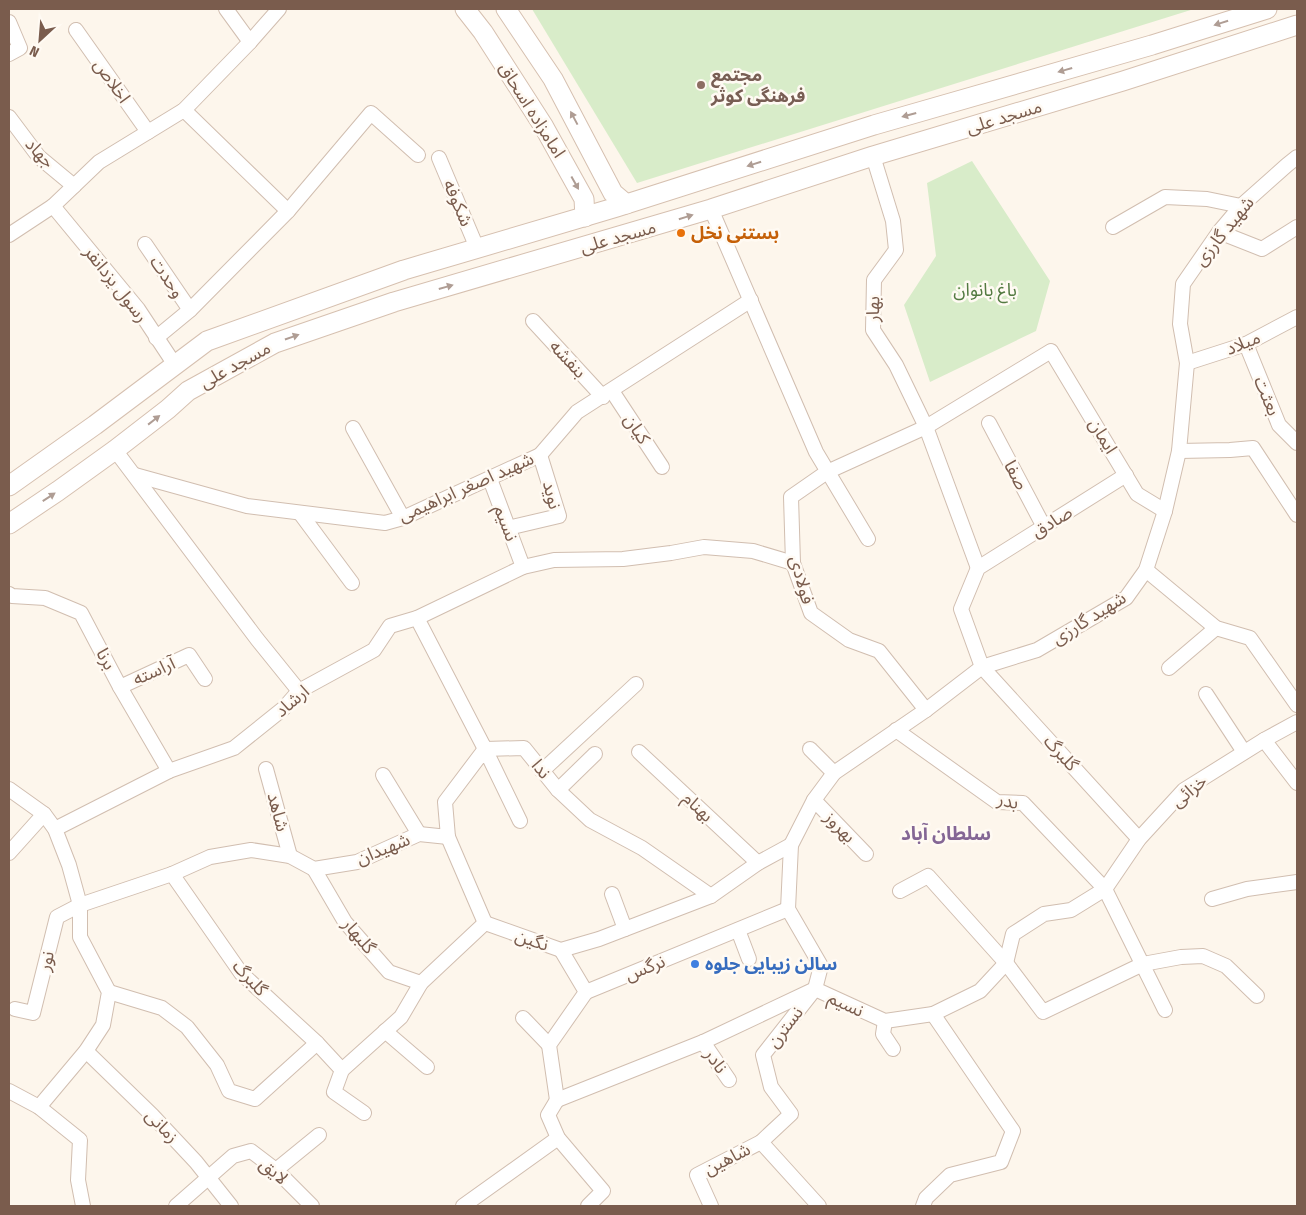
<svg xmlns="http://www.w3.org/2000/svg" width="1306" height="1215" viewBox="0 0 1306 1215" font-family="'Fira Sans Condensed','Noto Sans Arabic',sans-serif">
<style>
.green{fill:#d8ecc9}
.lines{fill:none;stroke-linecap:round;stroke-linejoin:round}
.street-casing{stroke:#d1beb0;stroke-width:16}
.secondary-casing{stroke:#d6c0b0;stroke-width:21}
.street{stroke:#fff;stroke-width:14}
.secondary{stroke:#fff;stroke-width:19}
.oneway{fill:#af9d94}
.education-dot{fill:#8d6e63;stroke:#fffaf3;stroke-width:2}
.food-dot{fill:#e8710a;stroke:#fffaf3;stroke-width:2}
.shop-dot{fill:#3f7fe0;stroke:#fffaf3;stroke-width:2}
.labels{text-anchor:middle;stroke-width:5;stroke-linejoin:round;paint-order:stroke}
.education-label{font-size:18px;font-weight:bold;fill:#785e54;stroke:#fffaf3;text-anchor:start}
.street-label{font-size:18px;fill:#7a5c4d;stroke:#fffaf3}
.food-label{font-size:18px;font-weight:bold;fill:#c56008;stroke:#fffaf3;text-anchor:start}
.park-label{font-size:18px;fill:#537a41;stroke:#fffaf3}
.shop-label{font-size:18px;font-weight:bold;fill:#366cbe;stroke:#fffaf3;text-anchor:start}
.neighbourhood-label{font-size:19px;font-weight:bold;fill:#846695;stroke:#fffaf3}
</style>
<rect width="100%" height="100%" fill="#fdf6ec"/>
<!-- green -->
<g class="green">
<polygon points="532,9 1194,9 637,183"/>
<polygon points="972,161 1050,281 1036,331 930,382 904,305 936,256 927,183"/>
</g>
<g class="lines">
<!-- street casing -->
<g class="street-casing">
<g id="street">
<polyline points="226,9 250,42"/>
<polyline points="9,22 20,48 9,54"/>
<polyline points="76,30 148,132"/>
<polyline points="184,110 288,211"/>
<polyline points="9,117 39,157 74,186"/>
<polyline points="873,156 893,221 896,250 874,280 873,330 896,365 926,427 978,568"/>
<polyline points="439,158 477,248"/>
<polyline points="53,206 138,309 175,365"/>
<polyline points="711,209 816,452 868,539"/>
<polyline points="1113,227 1165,197 1207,199 1241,206"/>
<polyline points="1219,232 1262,249 1297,227"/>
<polyline points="9,235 53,206 99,162 184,110 250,42 279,9"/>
<polyline points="145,244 190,310"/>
<polyline points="533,321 603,397"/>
<polyline points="156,338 190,310 288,211 371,113 418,155"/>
<polyline points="1246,344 1279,425 1297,443"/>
<polyline points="1187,363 1246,344 1297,317"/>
<polyline points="612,391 662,467"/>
<polyline points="989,423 1044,527"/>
<polyline points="353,428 403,518"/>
<polyline points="115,450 257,639 299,691"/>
<polyline points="1179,451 1230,450 1253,448 1297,515"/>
<polyline points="135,475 247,506 385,523 403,518 540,455 577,412 751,300"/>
<polyline points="1126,475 978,568 961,609 982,667 1139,839"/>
<polyline points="490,479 523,567"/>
<polyline points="300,513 352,583"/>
<polyline points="508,528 559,516 540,455"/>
<polyline points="1146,570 1216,628 1250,638 1297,705"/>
<polyline points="9,594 12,596 45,598 81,613 120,687 169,771"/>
<polyline points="417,618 485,749 524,748 558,790 590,820 642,848 711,896"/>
<polyline points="1169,668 1216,628"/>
<polyline points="120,687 189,655 205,679"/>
<polyline points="1206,694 1244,752"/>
<polyline points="926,710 879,651 849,640 811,613 793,563 791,497 827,472 926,427 1051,351 1137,494 1165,511"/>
<polyline points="896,730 997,802 1023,803 1105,889 1165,1010"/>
<polyline points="1264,740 1297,783"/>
<polyline points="810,749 834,773"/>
<polyline points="639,752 758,863"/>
<polyline points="266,769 290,856"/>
<polyline points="542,771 636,684"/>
<polyline points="383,775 419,834"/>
<polyline points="9,789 44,814 55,829 69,865 80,905 80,937 109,992 103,1025 86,1051 39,1107"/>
<polyline points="558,790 595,754"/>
<polyline points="814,800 866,854"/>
<polyline points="55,829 169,771 234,748 284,708 299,691 374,650 390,626 417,618 523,567 554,560 623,559 671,553 704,547 753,551 793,563"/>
<polyline points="448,837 485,923"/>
<polyline points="9,853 44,814"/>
<polyline points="314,869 345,922 389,972 421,983"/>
<polyline points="172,874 241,973 317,1043 342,1070"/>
<polyline points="900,891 928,876 1006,963 1043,1012 1143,964 1181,957 1203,956 1226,966 1257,996"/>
<polyline points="612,894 625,929"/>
<polyline points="1212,899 1247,889 1297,882"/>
<polyline points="738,930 749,959"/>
<polyline points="109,992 162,1008 187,1027 217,1065 229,1091 255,1099 317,1043"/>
<polyline points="586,992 788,909"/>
<polyline points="15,1009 33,1013 57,917 80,905 172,874 210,857 251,850 290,856 314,869 357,862 419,834 448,837 445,802 485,749 520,821"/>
<polyline points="523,1018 549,1045"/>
<polyline points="885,1021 883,1034 893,1049"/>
<polyline points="385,1031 427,1067"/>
<polyline points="703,1042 729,1080"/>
<polyline points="86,1051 152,1115 196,1162 231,1206"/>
<polyline points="9,1091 39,1107 80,1140 78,1180 83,1206"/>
<polyline points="557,1100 703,1042 815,989 885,1021 933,1014 980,991 1006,963 1013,934 1044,914 1071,910 1105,889 1139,839 1184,790 1264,740 1297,722"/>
<polyline points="557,1100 549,1045 586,992 561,950"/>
<polyline points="557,1100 548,1115 558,1138 603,1191 588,1206"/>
<polyline points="364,1113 334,1092 342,1070 401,1017 421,983 485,923 561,950 599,939 711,896 758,863 791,845"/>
<polyline points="276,1170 319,1135"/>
<polyline points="176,1206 233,1156 251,1151 276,1170 312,1206"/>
<polyline points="463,1206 558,1138"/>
<polyline points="711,1206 697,1175 761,1142"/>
<polyline points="819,1206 761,1142 791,1114 771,1087 763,1055 815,989 821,966 788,909 791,845 814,800 834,773 926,710 982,667 1037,650 1126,598 1146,570 1165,511 1179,451 1187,363 1180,324 1183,284 1219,232 1241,206 1287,165 1297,157"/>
<polyline points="923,1206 926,1198 950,1175 1001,1162 1013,1131 933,1014"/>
</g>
</g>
<!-- secondary casing -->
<g class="secondary-casing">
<g id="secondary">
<polyline points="465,9 483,32 544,127 584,199 585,217"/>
<polyline points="506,9 553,79 613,193 626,204"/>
<polyline points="9,486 95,425 207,341 404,270 617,207 874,125 1152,45 1267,9"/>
<polyline points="9,524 58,491 115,450 168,409 188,391 275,343 394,302 711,209 873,156 1123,81 1297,25"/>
</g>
</g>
<!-- street -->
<use href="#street" class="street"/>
<!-- secondary -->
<use href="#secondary" class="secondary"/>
</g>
<!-- one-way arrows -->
<defs><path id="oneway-solid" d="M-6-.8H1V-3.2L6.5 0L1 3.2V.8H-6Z" transform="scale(1.25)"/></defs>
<g class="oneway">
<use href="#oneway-solid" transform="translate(1221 23) rotate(162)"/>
<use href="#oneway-solid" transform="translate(1065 70) rotate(164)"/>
<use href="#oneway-solid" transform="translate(909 115) rotate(165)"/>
<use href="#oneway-solid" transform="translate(574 118) rotate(-118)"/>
<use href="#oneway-solid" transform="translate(754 164) rotate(162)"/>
<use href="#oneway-solid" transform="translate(575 183) rotate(61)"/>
<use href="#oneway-solid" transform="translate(686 217) rotate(-17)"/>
<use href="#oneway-solid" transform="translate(446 287) rotate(-16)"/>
<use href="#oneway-solid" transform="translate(292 337) rotate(-19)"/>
<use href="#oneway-solid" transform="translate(154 420) rotate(-38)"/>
<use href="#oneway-solid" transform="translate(49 497) rotate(-33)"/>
</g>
<!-- markers -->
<circle class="education-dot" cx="701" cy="85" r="5"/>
<circle class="food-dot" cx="681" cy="233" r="5"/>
<circle class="shop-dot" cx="695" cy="964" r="5"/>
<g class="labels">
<!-- education labels -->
<g class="education-label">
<text x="711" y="81">مجتمع<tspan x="711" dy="21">فرهنگی کوثر</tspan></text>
</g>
<!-- street labels -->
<g class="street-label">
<text transform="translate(112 81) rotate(55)" y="6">اخلاص</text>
<text transform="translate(532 110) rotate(58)" y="6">امامزاده اسحاق</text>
<text transform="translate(1004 117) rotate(-17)" y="6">مسجد علی</text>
<text transform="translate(40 153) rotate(47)" y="6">جهاد</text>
<text transform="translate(458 203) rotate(67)" y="6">شکوفه</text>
<text transform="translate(1224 231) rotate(-51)" y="6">شهید گارزی</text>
<text transform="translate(618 237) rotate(-16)" y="6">مسجد علی</text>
<text transform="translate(167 277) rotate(56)" y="6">وحدت</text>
<text transform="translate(116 284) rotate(52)" y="6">رسول یزدانفر</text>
<text transform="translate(873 309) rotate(-89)" y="6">بهار</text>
<text transform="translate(1243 343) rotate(-22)" y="6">میلاد</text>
<text transform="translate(568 359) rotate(47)" y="6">بنفشه</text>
<text transform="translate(235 365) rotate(-29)" y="6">مسجد علی</text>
<text transform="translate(1267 396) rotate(68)" y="6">بعثت</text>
<text transform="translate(637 429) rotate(57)" y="6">کیان</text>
<text transform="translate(1103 436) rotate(59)" y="6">ایمان</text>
<text transform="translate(1016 475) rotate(62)" y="6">صفا</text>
<text transform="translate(466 487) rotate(-24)" y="6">شهید اصغر ابراهیمی</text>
<text transform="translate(552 495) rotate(76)" y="6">نوید</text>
<text transform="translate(1052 522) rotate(-32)" y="6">صادق</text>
<text transform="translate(506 523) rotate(69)" y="6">نسیم</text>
<text transform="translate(802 580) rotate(75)" y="6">فولادی</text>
<text transform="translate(1089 618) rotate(-32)" y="6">شهید گارزی</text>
<text transform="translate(106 659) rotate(62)" y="6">برنا</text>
<text transform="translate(154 671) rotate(-24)" y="6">آراسته</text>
<text transform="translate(292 701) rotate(-40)" y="6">ارشاد</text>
<text transform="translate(1061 753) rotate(48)" y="6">گلبرگ</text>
<text transform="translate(541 769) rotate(51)" y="6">ندا</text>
<text transform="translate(1189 791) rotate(-39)" y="6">خزائی</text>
<text transform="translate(1008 801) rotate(13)" y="6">بدر</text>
<text transform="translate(698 807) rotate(43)" y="6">بهنام</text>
<text transform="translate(278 812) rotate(75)" y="6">شاهد</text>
<text transform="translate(840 827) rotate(46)" y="6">بهروز</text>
<text transform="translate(383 849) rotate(-22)" y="6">شهیدان</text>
<text transform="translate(359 936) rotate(50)" y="6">گلبهار</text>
<text transform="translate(532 940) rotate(19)" y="6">نگین</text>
<text transform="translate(46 961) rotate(-76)" y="6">نور</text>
<text transform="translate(645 968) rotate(-22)" y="6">نرگس</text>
<text transform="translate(250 978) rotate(47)" y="6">گلبرگ</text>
<text transform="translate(846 1004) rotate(25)" y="6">نسیم</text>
<text transform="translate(785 1027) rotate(-52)" y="6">نسترن</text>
<text transform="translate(716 1061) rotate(55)" y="6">نادر</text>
<text transform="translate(162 1126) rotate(46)" y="6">زمانی</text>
<text transform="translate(727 1159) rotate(-27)" y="6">شاهین</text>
<text transform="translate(274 1171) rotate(41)" y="6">لایق</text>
</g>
<!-- food labels -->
<g class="food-label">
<text x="691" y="239">بستنی نخل</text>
</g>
<!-- park labels -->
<g class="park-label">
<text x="985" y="296">باغ بانوان</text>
</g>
<!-- shop labels -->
<g class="shop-label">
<text x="705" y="970">سالن زیبایی جلوه</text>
</g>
<!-- neighbourhood labels -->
<g class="neighbourhood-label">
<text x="946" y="840">سلطان آباد</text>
</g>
</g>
<!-- border -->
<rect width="1306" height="1215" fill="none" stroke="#7a5c4d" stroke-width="20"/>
<!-- north arrow -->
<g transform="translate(40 40) rotate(206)" stroke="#fffaf3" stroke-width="4" paint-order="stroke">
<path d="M0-4L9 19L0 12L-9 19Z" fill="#7a5c4d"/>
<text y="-8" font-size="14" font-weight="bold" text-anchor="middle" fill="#7a5c4d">N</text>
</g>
</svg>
